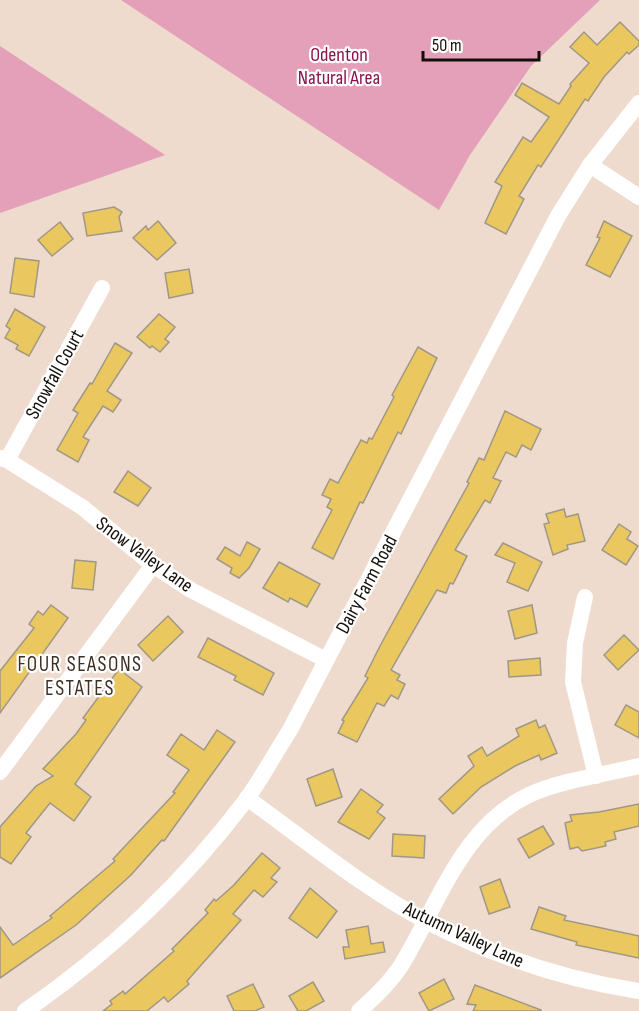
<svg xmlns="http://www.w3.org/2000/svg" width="639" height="1011" viewBox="0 0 639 1011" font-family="'Sofia Sans Condensed',sans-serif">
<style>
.green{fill:#e4a0b8}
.building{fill:#ebc75f;stroke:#9f9886;stroke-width:1.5}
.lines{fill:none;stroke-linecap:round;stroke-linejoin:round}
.minor{stroke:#fff;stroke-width:16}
.labels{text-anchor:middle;stroke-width:4.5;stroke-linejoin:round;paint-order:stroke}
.park-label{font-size:20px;fill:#89124f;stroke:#fff}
.street-label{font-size:20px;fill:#140e09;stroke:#fff}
.neighbourhood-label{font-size:21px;letter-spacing:1.5px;fill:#3e3025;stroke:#fff}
</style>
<rect width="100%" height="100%" fill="#eedbcd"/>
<!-- green -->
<g class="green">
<polygon points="121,0 600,0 531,66 470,155 439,210"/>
<polygon points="0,46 165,155 0,213"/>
</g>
<!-- building -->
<g class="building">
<polygon points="620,22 639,41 639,45 629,54 627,52 604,77 588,101 585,99 541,167 538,165 519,196 524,199 506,234 485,223 502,186 495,182 523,137 531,142 549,117 515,95 522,83 559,104 571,86 570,84 589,63 570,47 584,32 597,45"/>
<polygon points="114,207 122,212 119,217 122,231 87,236 83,213"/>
<polygon points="158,221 176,243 157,260 133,238 146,226 148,230"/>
<polygon points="604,221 632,236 610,277 586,265 600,238 597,237"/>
<polygon points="60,222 73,239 52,256 38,240"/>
<polygon points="15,258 39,261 34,297 10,293"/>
<polygon points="189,269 193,293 169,298 165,273"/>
<polygon points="15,309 45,327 29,356 16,349 18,345 5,338 10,329 6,326"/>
<polygon points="159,314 175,327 165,339 169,342 160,352 152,346 150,348 137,337"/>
<polygon points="115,343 132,353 107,391 121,400 113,412 103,406 83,437 89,440 78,462 57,450 78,413 73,410 90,383 92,384"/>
<polygon points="418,347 437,358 401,434 398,432 363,503 360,502 333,559 312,548 332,510 327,507 331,499 322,495 330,479 338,483 361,440 367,443 369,438 372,439 394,397 392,395"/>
<polygon points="505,411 541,429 531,450 522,445 516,457 506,452 493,478 501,481 490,503 485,500 455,550 467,556 453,584 450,583 446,593 437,590 391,670 400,675 397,680 405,684 398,699 391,695 384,706 377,703 357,742 338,733 344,721 342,720 368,678 365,676 380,646 469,483 467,482 479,458 484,460"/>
<polygon points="128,471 151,488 138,506 114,492"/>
<polygon points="564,509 566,517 578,514 585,541 567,545 568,549 553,555 544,524 549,523 546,514"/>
<polygon points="619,524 631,532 627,539 638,546 626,565 602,550"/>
<polygon points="247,542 260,549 249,568 239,578 230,573 232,568 217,559 225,547 240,556"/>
<polygon points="503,543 542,562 528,591 507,582 515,563 495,555"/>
<polygon points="75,560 96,562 93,590 72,588"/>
<polygon points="279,562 320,584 307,607 290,598 288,602 263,588"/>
<polygon points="51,605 68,618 0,713 0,671 34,628 29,624 38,611 43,615"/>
<polygon points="532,605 537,633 515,639 508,611"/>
<polygon points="168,616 183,632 153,661 138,645"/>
<polygon points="624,635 639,650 618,670 604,655"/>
<polygon points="208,638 274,673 263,695 234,680 236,676 198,657"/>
<polygon points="540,658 541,675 509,677 508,661"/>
<polygon points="119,669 142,687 75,784 91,797 74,821 50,803 26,833 31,837 11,864 0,857 0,827 36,786 53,776 43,769 76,734 86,720 83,718"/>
<polygon points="626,705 639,712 639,738 615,725"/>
<polygon points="536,720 539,728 545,725 557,753 541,760 539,755 515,766 481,787 453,814 439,799 474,766 468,756 482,747 487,756 519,736 516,729"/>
<polygon points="217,730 235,742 164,841 162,840 131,875 76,925 0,978 0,927 13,945 52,918 50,916 115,861 113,859 175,793 173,792 189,770 167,755 181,734 204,750"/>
<polygon points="333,769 342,797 316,806 307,779"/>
<polygon points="361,789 383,805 377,812 385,818 369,839 338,822"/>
<polygon points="639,804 639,826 614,832 616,839 605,842 606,846 582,851 578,847 570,849 565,823 572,821 570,815 599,812"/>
<polygon points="543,826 554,844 529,858 518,839"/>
<polygon points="393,834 425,836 424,858 392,856"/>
<polygon points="262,853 280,868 271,878 277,882 263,897 254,890 233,914 241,920 187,981 189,984 168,1002 164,997 147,1011 103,1011 112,1004 110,1001 123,991 125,994 174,951 172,949 208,913 205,910 214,899 216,901 234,885"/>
<polygon points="500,879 510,907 489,914 480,887"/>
<polygon points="310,888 337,911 317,938 289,918"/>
<polygon points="539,907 566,916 564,920 639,936 639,958 576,945 577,942 531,929"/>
<polygon points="368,926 371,944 383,942 385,952 345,959 343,947 349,947 346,930"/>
<polygon points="444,979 454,999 429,1011 419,993"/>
<polygon points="313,982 324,1001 306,1011 298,1011 289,996"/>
<polygon points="253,984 264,1007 255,1011 234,1011 227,996"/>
<polygon points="475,985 541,1010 541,1011 473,1011 476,1005 467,1004"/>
</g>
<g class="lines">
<!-- minor -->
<g class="minor">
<polyline points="590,165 639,197"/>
<polyline points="0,458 7,460 82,507 153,565 191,590 326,660"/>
<polyline points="7,460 102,288"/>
<polyline points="585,597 575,643 573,682 596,776"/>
<polyline points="0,772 153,565"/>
<path d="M247 798C303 838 367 891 428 922 494 956 565 980 639 991"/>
<path d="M25 1011C111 952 183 883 246 800 262 778 275 753 290 730L558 216 590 165 639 103"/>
<path d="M359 1011C375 997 391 982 402 964 438 905 462 826 529 795 559 781 606 774 639 766"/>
</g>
</g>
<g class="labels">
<!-- park labels -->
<g class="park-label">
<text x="339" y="61">Odenton<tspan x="339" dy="23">Natural Area</tspan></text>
</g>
<!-- street labels -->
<g class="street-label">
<text transform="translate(54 374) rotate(-61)" y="7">Snowfall Court</text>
<text transform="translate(145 554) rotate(36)" y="7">Snow Valley Lane</text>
<text transform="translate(366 584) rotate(-62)" y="7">Dairy Farm Road</text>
<text transform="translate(464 934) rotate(25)" y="7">Autumn Valley Lane</text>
</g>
<!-- neighbourhood labels -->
<g class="neighbourhood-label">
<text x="80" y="671">FOUR SEASONS<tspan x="80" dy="24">ESTATES</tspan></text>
</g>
</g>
<!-- scale -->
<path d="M423 51v9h116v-9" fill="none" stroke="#140e09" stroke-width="3"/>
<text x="432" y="51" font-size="18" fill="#140e09" stroke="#ffffff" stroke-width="4.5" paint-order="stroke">50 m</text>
</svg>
